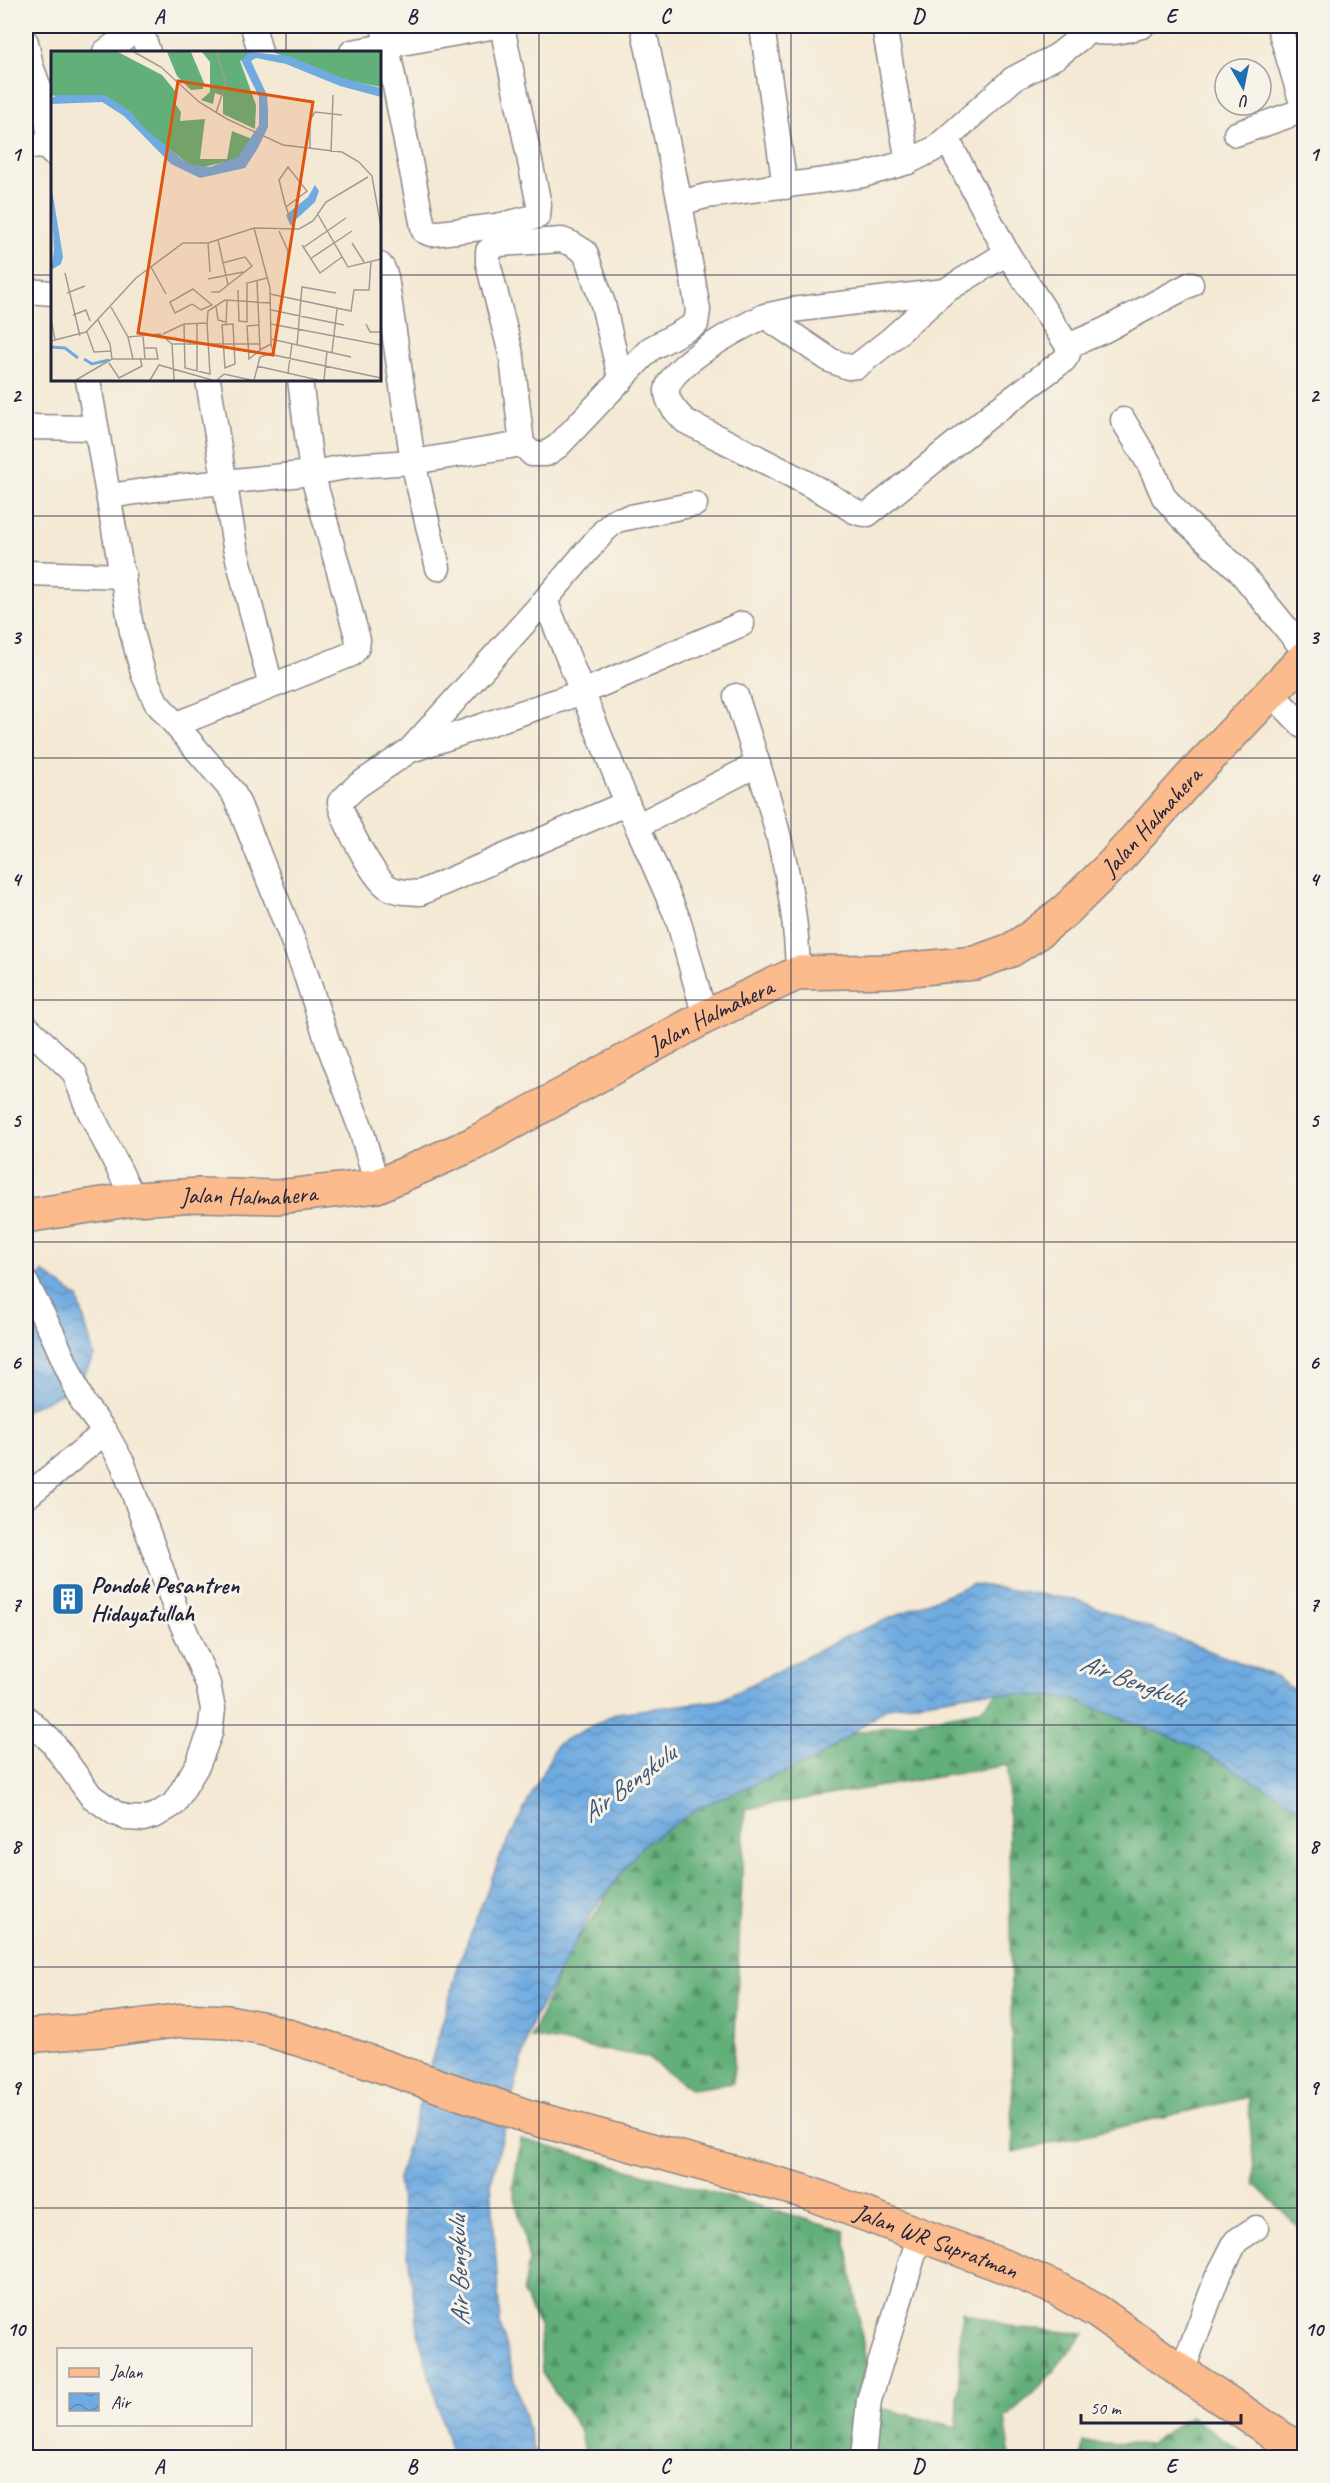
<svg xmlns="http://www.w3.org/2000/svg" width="1330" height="2483" viewBox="0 0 1330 2483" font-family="Caveat,sans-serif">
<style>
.forest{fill:url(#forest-firs);stroke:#42685a;stroke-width:1.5}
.water{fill:url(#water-waves);stroke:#48668e;stroke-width:1.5}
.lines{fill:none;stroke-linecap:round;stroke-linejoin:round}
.street-casing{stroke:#8b8688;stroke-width:27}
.primary-casing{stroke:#8b8688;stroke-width:36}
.highway-casing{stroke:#8b8688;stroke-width:36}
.street{stroke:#fff;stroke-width:24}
.primary{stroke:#fbbb8c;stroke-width:33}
.highway{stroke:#fbbb8c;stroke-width:33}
.grid{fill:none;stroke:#22223b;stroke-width:1.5;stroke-opacity:0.55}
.labels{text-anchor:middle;stroke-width:6;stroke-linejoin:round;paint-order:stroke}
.street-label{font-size:24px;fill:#22223b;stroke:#f7f3e8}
.poi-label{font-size:24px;font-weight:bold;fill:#22223b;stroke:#f7f3e8;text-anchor:start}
.water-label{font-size:26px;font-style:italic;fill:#3d5275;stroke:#f7f3e8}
.inset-river{fill:none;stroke:#6fabe0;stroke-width:3}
.inset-road{fill:none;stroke:#a09997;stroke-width:1.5}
.view{fill:#de560e;fill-opacity:0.15;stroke:#de560e;stroke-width:3}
.inset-edge{fill:none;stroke:#22223b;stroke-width:3}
.neatline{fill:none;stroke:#22223b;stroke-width:2}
.grid-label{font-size:20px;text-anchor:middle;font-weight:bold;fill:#22223b}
</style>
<defs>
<pattern id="forest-firs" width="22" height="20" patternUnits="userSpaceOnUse" patternTransform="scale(1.5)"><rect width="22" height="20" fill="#62af79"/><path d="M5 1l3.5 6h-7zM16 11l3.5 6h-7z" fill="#508e64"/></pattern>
<pattern id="water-waves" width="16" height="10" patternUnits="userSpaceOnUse" patternTransform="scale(1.5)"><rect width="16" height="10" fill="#6fabe0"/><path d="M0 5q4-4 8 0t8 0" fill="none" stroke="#5b8bb7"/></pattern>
</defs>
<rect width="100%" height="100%" fill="#f7f3e8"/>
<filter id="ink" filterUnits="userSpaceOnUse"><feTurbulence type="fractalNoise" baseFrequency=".0167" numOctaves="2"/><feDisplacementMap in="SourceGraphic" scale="12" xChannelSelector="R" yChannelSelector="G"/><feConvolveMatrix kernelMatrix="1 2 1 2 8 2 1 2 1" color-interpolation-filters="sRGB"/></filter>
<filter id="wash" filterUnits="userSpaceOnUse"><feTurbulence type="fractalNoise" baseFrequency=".008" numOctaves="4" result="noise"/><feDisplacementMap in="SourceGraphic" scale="24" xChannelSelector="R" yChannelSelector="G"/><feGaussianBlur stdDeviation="1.35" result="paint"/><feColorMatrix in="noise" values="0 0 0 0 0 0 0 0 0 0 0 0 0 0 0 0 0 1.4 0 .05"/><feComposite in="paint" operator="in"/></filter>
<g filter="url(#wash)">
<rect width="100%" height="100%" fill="#f4e9d4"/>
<!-- forest -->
<g class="forest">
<polygon points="1032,1662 1304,1775 1304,2232 1255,2184 1248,2097 1013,2152 1008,1765 745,1809 733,2083 691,2089 646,2057 531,2037 569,1951 603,1903 634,1826 836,1736 979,1710"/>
<polygon points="521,2139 845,2230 873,2406 957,2427 962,2311 1019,2329 1084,2333 1042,2385 1005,2418 1011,2457 585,2457 579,2429 542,2373 540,2328 523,2293 529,2261 513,2187"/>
<polygon points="1190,2416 1249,2457 1081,2457 1083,2442 1148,2445"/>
</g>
<!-- water -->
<g class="water">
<polygon points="43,1272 78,1298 94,1356 77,1387 26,1410 26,1290"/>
<polygon points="972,1584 1077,1600 1272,1675 1304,1696 1304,1810 1193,1746 1069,1698 981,1692 888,1707 816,1759 702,1806 642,1846 590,1915 531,2024 491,2182 500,2324 533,2448 540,2457 452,2457 419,2337 398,2179 459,1964 500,1857 557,1744 617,1713 721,1700 847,1636"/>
</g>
</g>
<g filter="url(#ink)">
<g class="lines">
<!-- street casing -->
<g class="street-casing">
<g id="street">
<polyline points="140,26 148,52"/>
<polyline points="253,26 260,52"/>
<polyline points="383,26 423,227 424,231 431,234 497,226 538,216 539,205 502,26"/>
<polyline points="643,26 680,203"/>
<polyline points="762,26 785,187"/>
<polyline points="884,26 908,162"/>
<path d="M1082 26C1097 38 1124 31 1142 26"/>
<polyline points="1279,26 1304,110"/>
<polyline points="26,42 31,66 45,104"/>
<polyline points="105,52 140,26"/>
<polyline points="352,52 496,26"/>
<polyline points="52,97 45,104 52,153"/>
<polyline points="1236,134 1304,110"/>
<polyline points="947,139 1007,253"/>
<polyline points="26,146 52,147"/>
<polyline points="497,226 499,244 488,251 488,263 512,358 522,444"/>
<polyline points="499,244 562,240 572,244 585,252 603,304 621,381"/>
<path d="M1007 253 1068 346V354L1064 360 993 413 868 514C854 515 844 503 832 497 784 470 734 446 685 421 677 413 666 402 667 390 670 364 743 326 765 316L830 360 848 367 857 366 890 340 945 291Z"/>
<polyline points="380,265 383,269 386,277 413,462 438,568"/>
<polyline points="26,291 52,293"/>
<polyline points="765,316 792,310 945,291"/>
<polyline points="1068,346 1105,330 1191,284"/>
<polyline points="88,380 132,632 143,673 156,702 233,792 239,805 303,966 328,1043 361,1129 377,1186"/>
<polyline points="208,380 235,547 271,686"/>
<polyline points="1123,420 1150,465 1164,497 1182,518 1238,569 1304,650"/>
<polyline points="26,427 96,428"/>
<polyline points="110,496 156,489 312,473 351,466 413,462 522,444 532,454 546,454 558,446 650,349 696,324 698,310 680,203 706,196 863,175 908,162 936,148 1013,79 1057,56 1089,31"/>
<polyline points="695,504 616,520 605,530 545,600 627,803 678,919 705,1017"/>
<polyline points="26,573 124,576"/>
<path d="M545 600 410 750 357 786 340 802C342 819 374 879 388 887 398 893 408 892 420 893L627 803"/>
<polyline points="1271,693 1304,727"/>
<path d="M736 696C766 788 796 875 798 973"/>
<polyline points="177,724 352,654 357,647 358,640 312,473 300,380"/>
<polyline points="411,750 583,692 742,624"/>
<polyline points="637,826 758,764"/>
<polyline points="26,1026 74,1072 87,1106 134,1199"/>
<polyline points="26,1283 52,1333 83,1403 105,1432 123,1464 176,1610 208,1684 213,1709 210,1733 198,1764 174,1804 156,1815 143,1819 127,1818 115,1813 91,1796 52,1742 26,1718"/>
<polyline points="26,1497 105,1432"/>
<polyline points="1182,2372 1217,2278 1236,2241 1256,2228"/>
<polyline points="863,2458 869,2400 920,2234"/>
</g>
</g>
<!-- primary casing -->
<g class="primary-casing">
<g id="primary">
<path id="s1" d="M26 1216 134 1199 199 1195 277 1197 377 1186 473 1144 705 1017 798 973 889 971 975 963 1011 950 1033 936 1066 910 1114 863 1191 777 1304 658"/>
</g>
</g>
<!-- highway casing -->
<g class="highway-casing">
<g id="highway">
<path id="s2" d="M26 2036 113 2029 183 2020 228 2022 265 2029 347 2054 529 2117 803 2191 1006 2267 1055 2288 1098 2312 1182 2372 1304 2453"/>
</g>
</g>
<!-- street -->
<use href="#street" class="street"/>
<!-- primary -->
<use href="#primary" class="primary"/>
<!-- highway -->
<use href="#highway" class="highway"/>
</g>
</g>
<!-- grid -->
<path class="grid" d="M286 26V52M539 26V2458M791 26V2458M1044 26V2458M26 275H52M380 275H1304M286 380V2458M26 516H1304M26 758H1304M26 1000H1304M26 1242H1304M26 1483H1304M26 1725H1304M26 1967H1304M26 2208H1304"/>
<!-- icons -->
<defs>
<g id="building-square" transform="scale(1.725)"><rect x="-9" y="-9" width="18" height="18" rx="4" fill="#1f6fb2" stroke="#f7f3e8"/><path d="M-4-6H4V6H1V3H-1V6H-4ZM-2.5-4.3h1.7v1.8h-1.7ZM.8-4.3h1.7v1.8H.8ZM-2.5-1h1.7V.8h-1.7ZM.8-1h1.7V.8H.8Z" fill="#fff"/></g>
</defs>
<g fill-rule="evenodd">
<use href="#building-square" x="68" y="1599"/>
</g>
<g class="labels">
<!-- street labels -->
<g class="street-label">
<text dy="8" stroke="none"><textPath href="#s1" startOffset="1232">Jalan Halmahera</textPath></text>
<text dy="8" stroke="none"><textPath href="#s1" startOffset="728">Jalan Halmahera</textPath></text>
<text dy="8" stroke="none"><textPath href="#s1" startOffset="224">Jalan Halmahera</textPath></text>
<text dy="8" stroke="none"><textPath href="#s2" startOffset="945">Jalan WR Supratman</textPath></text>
</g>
<!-- poi labels -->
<g class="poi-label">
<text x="91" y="1593">Pondok Pesantren<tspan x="91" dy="28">Hidayatullah</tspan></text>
</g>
<!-- water labels -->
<g class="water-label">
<text transform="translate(1133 1680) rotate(20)" y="9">Air Bengkulu</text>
<text transform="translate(628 1783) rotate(-37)" y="9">Air Bengkulu</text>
<text transform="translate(458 2271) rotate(-92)" y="9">Air Bengkulu</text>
</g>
</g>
<!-- overview -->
<g transform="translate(51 51)">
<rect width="330" height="330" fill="#f4e9d4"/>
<path d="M0 1H67L111 24 125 41 123 51 130 61 129 70 154 68 149 108H176L181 80 201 88 187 108 144 118 50 45 19 48 0 44ZM116 1H140L153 32 152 38 140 39 126 25ZM151 1H202L189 10 205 54 204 78 172 63V45L164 42 162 53 150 49 159 41V11ZM222 1H330V36L285 27Z" fill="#62af79"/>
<path d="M199 1 238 5 291 27 330 37V46L289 35 235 13 205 7 200 10 216 44 217 59V76L207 97 194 117 149 127 120 113 73 65 51 51 0 53V47L7 44H54L79 60 92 76 129 107 141 114 159 116 187 106 208 74V46L190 9ZM0 132 12 206 10 213 0 219 3 200ZM264 134 268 140 264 151 239 174 235 164 257 146Z" fill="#6fabe0"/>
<path class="inset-river" d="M0 296 14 297 27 307M33 308 41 313 58 309"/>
<path class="inset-road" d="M83 1 110 16 148 51 176 68 232 94 291 101 308 111 321 125 330 176M165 1 175 31 165 62M259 97V69L264 61 291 64M280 101 282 44M235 156 256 140 237 116 228 129 234 153 243 179M266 162 297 216 330 208M203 177 219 237 220 293 209 299M228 180 237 200 236 211M157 192 159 221M301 192 313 211M251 194 269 222 291 206M253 196 295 167M259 208 301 180M171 212 194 206 201 215 177 234M100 216 115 243M14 222 29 285M157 228 192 221M206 230 209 299 198 308 196 275 208 274M142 238 161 254 150 259 141 253 124 262 119 251ZM187 239 188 270 196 271V232L216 227M160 241H168L177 234 167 189M16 242 34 235M219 243 300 260 303 239H318L320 210M165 255 167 269 174 271M60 256 77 286 109 283 121 293H208M220 259 293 274M22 264 35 259 39 270M0 268 4 289M146 272V320M133 273 134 317 159 323 156 272M175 273 176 250M182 273 184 313 174 317 171 274ZM220 273 330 294M315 273 319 281H330M36 281 43 301 60 300M112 283 133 273 156 272 157 260 174 249 219 252M92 285 94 308M77 286 82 308M220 288 300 306M0 290 35 281 85 227 132 192H157L203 177 248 178 262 170 275 151 317 126M121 293 123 329M220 293 223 304 330 327M246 294 251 236 285 242M281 301 286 258M61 308H107L105 297H93M58 312 68 327 91 315 89 307M206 315 267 329M237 322 241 293M25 329 61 308 59 293 47 269M99 329 108 314 161 329M166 329 173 323 200 329M203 329 209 306 221 302M273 329 276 300"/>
<path class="view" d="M127 30 262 51 222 304 87 282Z"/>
<rect width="330" height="330" class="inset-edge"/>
</g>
<!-- margin -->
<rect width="1330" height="2483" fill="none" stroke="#f7f3e8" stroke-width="66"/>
<!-- legend -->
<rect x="57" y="2348" width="195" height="78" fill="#f7f3e8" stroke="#a29fa3" stroke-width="1.5"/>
<rect x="69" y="2368" width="30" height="9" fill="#fbbb8c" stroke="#a29fa3" stroke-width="1.5"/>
<text x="111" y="2378" font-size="18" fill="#22223b">Jalan</text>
<rect x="69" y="2393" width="30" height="18" fill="url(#water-waves)" stroke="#a29fa3" stroke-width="1.5"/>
<text x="111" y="2408" font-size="18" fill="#22223b">Air</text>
<!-- north arrow -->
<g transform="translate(1243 87) rotate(171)"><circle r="28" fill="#f7f3e8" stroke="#a29fa3" stroke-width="1.5"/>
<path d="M0-4.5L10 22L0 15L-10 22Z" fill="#1f6fb2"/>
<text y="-9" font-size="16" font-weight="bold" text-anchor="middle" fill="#22223b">U</text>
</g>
<!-- scale -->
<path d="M1081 2414v9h160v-9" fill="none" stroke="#22223b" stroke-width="3"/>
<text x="1090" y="2414" font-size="18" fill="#22223b" stroke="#f7f3e8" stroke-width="4.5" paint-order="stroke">50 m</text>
<rect x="33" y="33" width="1264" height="2417" class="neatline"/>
<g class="grid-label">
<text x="159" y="23">A</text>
<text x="412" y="23">B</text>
<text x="665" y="23">C</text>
<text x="918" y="23">D</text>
<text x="1171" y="23">E</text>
<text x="16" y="161">1</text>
<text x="1314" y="161">1</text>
<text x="16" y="402">2</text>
<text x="1314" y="402">2</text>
<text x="16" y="644">3</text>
<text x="1314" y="644">3</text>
<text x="16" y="886">4</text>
<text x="1314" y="886">4</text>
<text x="16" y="1127">5</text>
<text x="1314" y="1127">5</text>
<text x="16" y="1369">6</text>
<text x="1314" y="1369">6</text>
<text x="16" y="1611">7</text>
<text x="1314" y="1611">7</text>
<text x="16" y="1853">8</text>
<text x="1314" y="1853">8</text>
<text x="16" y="2094">9</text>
<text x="1314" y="2094">9</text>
<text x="16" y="2336">10</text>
<text x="1314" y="2336">10</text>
<text x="159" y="2473">A</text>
<text x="412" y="2473">B</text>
<text x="665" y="2473">C</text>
<text x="918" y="2473">D</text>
<text x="1171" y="2473">E</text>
</g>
</svg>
